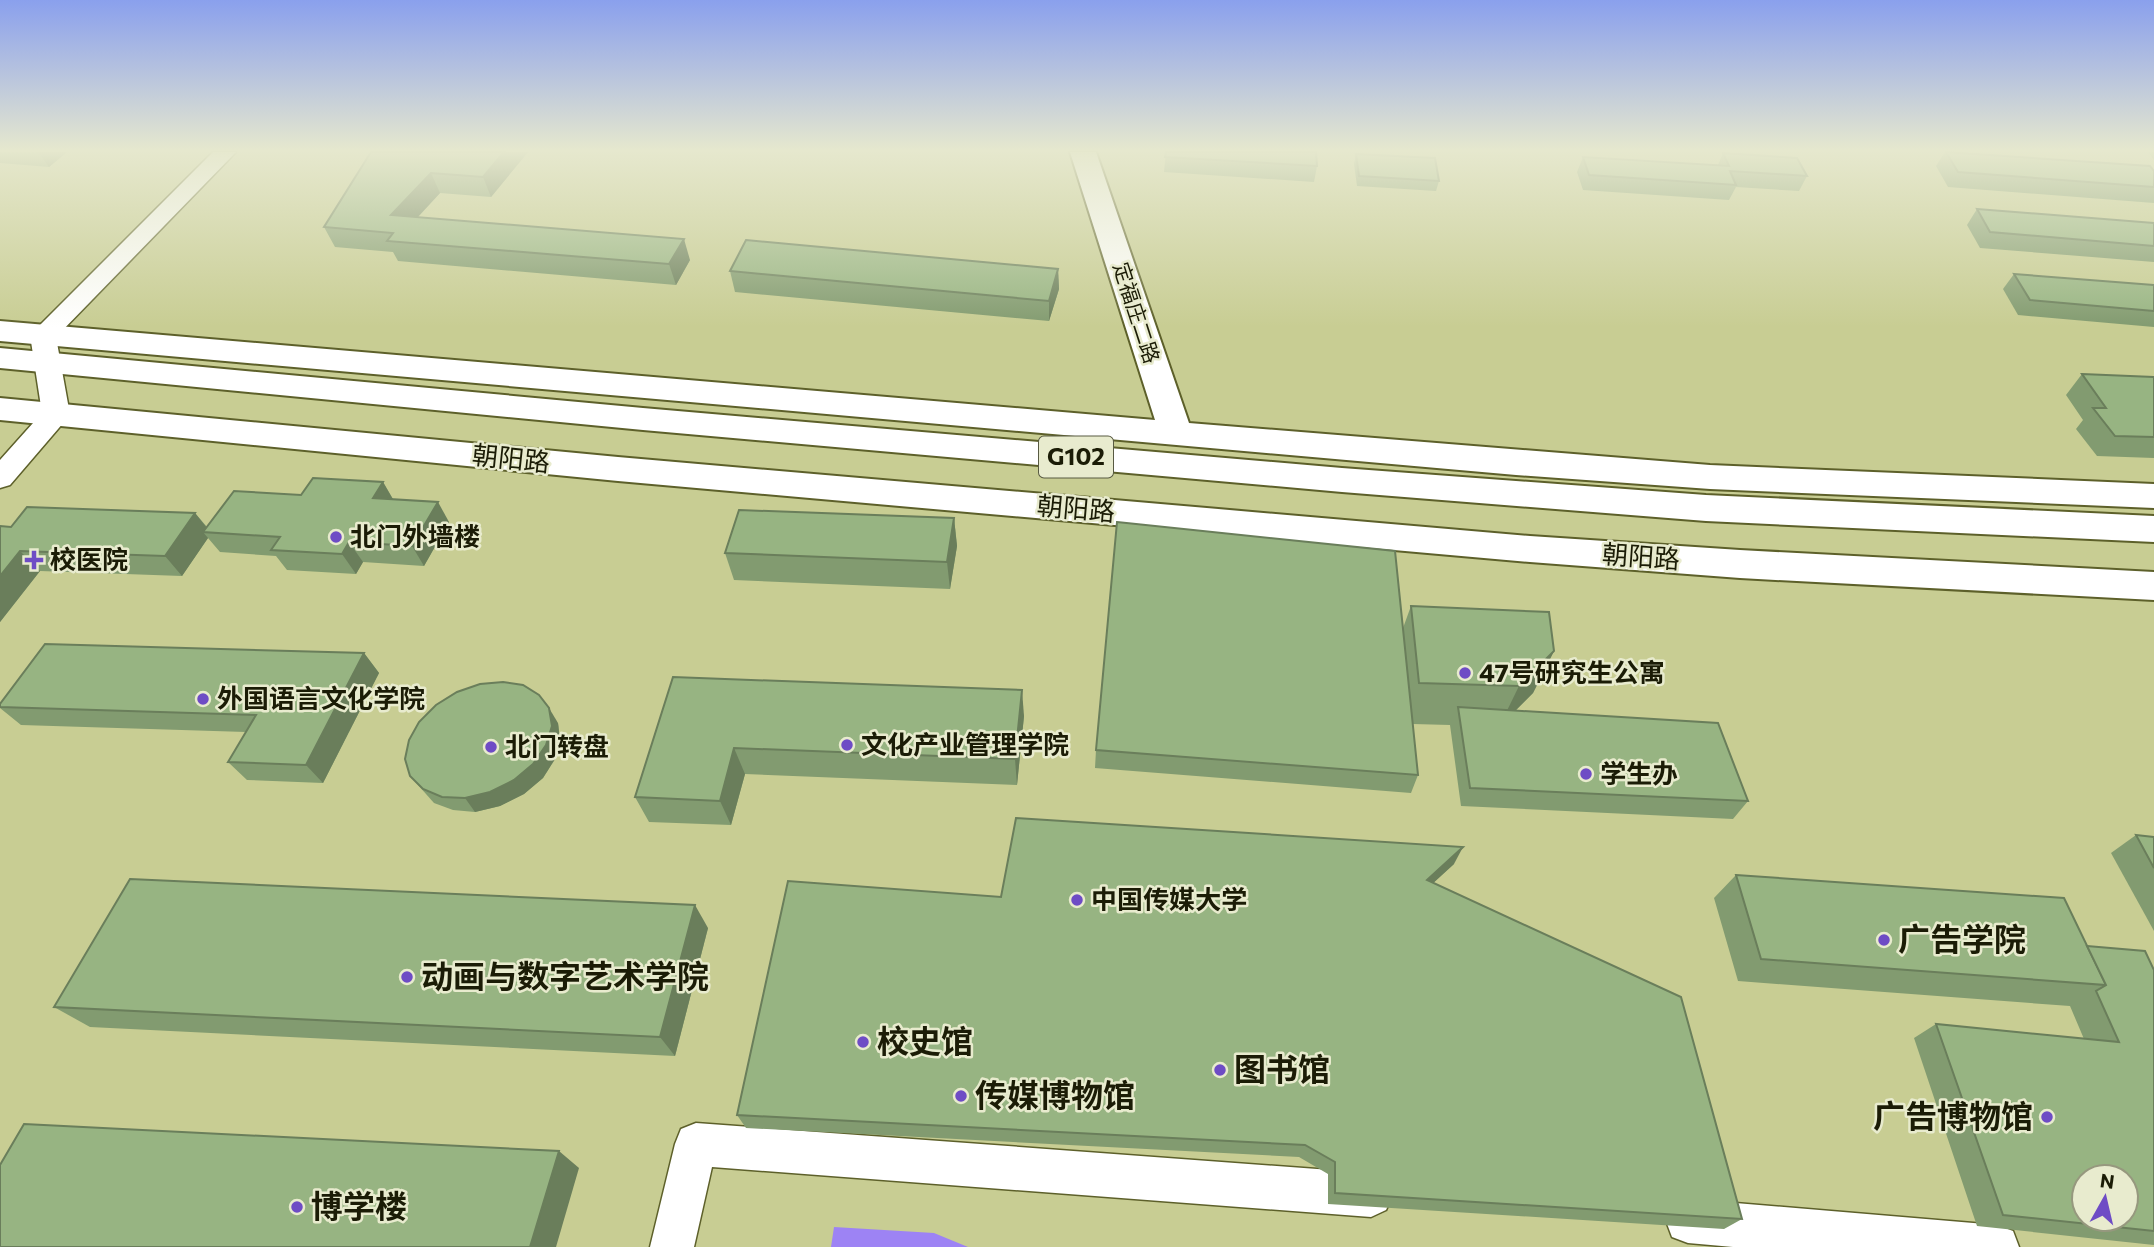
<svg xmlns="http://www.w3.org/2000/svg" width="2154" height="1247" viewBox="0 0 2154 1247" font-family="Commissioner,'Noto Sans SC',sans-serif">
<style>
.water{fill:#9d83f4}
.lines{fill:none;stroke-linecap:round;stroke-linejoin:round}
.street-casing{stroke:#5d602a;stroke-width:3}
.secondary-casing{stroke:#5d602a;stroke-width:4}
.highway-casing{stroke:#5d602a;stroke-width:4}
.street{fill:#fff;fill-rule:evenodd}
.secondary{fill:#fff;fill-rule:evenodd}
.highway{fill:#fff;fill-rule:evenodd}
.wall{fill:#829b70}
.shaded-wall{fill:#6a7e5b}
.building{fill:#97b482;stroke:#6a7e5b;stroke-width:2;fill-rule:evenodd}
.poi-dot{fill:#6e4cc5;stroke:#e8ebce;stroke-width:2.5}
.labels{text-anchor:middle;stroke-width:5;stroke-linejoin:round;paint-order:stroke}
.far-street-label{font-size:21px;fill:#1b1c06;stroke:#e8ebce}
.shield{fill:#e8ebce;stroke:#585a42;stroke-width:2}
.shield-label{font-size:24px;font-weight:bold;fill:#1b1c06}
.street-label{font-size:26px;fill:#1b1c06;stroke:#e8ebce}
.poi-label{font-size:26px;font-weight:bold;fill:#1b1c06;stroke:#e8ebce;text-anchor:start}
.near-poi-label{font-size:32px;font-weight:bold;fill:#1b1c06;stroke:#e8ebce;text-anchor:start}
</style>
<rect width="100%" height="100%" fill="#c8cd93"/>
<!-- water -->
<polygon class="water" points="834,1227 934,1233 968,1247 831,1247"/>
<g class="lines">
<!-- street casing -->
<g class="street-casing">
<g id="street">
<polygon points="213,152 236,152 56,337 70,415 10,485 0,488 0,460 42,413 30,335"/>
<polygon points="696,1123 1371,1173 1386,1180 1393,1195 1386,1210 1371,1217 712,1167 694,1247 650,1247 675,1144 681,1129"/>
<polygon points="1688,1199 1997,1225 2013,1231 2019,1247 1733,1247 1688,1243 1672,1237 1666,1221 1672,1205"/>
</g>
</g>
<!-- secondary casing -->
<g class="secondary-casing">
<g id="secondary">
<polygon points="1070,152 1096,152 1189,423 1710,465 2154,484 2154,508 1710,489 1516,475 0,341 0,321 1155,420"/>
<polygon points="0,398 618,457 1530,536 1740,550 2154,572 2154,600 1740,578 1530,562 618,481 0,420"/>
</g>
</g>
<!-- highway casing -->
<g class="highway-casing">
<polygon id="highway" points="0,348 643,408 1342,468 1706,495 2154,516 2154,542 1706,521 1342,492 643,430 0,368"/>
</g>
<!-- street -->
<use href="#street" class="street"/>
<!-- secondary -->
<use href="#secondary" class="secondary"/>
<!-- highway -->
<use href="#highway" class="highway"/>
</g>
<!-- wall -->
<g class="wall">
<polygon points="0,152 67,152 49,167 0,163"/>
<polygon points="371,152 528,152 491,197 440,193 418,217 690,260 676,285 398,261 393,252 335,247 324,227"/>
<polygon points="1166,152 1317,166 1314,182 1164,172"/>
<polygon points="1945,152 1957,152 2154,171 2154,203 1948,187 1936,166"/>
<polygon points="2148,152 2154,152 2154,160"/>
<polygon points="1723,153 1807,176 1799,191 1736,187 1729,200 1583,190 1577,172 1583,157 1718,165"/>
<polygon points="1356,154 1439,181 1436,191 1357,186 1354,164"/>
<polygon points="1977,209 2154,223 2154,262 1980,248 1967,225"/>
<polygon points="1058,269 1059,289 1049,321 735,292 730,271"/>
<polygon points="2014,274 2154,285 2154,327 2018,315 2003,289"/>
<polygon points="2082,374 2154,377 2154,458 2097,456 2076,429 2083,420 2066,395"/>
<polygon points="383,482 393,499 449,522 424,566 363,562 356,574 287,570 276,556 220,552 208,538 182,576 40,571 0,622 0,526 11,527 195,513 207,527 301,495"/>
<polygon points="954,518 957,546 950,589 734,580 725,553"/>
<polygon points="1411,606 1554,651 1533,693 1516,710 1748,801 1733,819 1461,806 1450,725 1413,724 1418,775 1411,793 1095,768 1096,750 1403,628"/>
<polygon points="364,653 379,673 323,783 247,780 228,762 246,732 21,725 0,708 0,704"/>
<polygon points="673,677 1024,716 1017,785 745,774 731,825 649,822 635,797"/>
<polygon points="558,723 560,740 555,759 543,778 524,794 500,806 475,812 453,810 434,803 410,776"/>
<polygon points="2136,835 2154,837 2154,931 2111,853"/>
<polygon points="1454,864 1433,883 1742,1219 1724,1229 1328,1204 1328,1174 1299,1157 746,1128 737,1115 1001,897"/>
<polygon points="1736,875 2087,946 2154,970 2154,1245 1977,1226 1914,1038 1936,1024 2084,1039 2070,1006 1738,981 1714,898"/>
<polygon points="708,928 675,1056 90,1027 54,1007"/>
</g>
<!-- shaded-wall -->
<g class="shaded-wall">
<polygon points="38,152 67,152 49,167"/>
<polygon points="504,152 528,152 491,197 483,177"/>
<polygon points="431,173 440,193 401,235 391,215"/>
<polygon points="684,239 690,260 676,285 669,264"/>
<polygon points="1058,269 1059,289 1049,321 1049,301"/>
<polygon points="383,482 395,503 373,498"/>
<polygon points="438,502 449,522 424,566 412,546"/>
<polygon points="195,513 211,533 203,532 208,538 182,576 165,556"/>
<polygon points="954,518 957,546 950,589 947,562"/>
<polygon points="349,542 363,562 356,574 342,554"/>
<polygon points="20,551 40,571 0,622 0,576"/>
<polygon points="1554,651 1533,693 1499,727 1519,686"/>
<polygon points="364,653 379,673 323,783 306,765"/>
<polygon points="1022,690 1024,716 1017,785 1015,759"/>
<polygon points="549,708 558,723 560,740 555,759 543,778 524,794 500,806 475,812 465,798"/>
<polygon points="734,748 745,774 731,825 720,801"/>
<polygon points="1463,847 1454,864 1418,897 1427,880"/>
<polygon points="695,905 708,928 675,1056 660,1037"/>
<polygon points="559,1151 579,1168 556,1247 530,1247"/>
</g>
<!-- building -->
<g class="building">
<polygon points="371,152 504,152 483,177 431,173 391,215 684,239 669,264 387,241 393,233 324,227"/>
<polygon points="1166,152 1316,152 1317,166 1165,157"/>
<polygon points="1946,152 2150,166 2154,171 2154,187 1958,172"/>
<polygon points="1723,153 1797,158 1807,176 1730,171 1736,185 1589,175 1583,157 1729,166"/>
<polygon points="1356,154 1435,158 1439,181 1359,176"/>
<polygon points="1977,209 2154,223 2154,246 1990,232"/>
<polygon points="746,240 1058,269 1049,301 730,271"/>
<polygon points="2014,274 2154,285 2154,311 2030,300"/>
<polygon points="2082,374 2154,377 2154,437 2115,436 2093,408 2106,408"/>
<polygon points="313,478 383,482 373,498 438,502 412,546 349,542 342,554 271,550 280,537 203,532 234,491 301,495"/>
<polygon points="27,507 195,513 165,556 20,551 0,576 0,526 11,527"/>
<polygon points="739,510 954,518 947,562 725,553"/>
<polygon points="1117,522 1395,551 1418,775 1096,750"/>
<polygon points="1411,606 1549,612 1554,651 1519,686 1419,683"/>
<polygon points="45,644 364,653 306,765 228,762 256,715 0,707 0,704"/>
<polygon points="673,677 1022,690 1015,759 734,748 720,801 635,797"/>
<polygon points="503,682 523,685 539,695 549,708 552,726 546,745 533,764 514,780 490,792 465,798 442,797 423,789 410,776 405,759 409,740 419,722 436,705 457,692 480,684"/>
<polygon points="1458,707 1718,723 1748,801 1470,788"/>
<polygon points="1016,818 1463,847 1427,880 1681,997 1742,1219 1335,1193 1335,1162 1305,1145 737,1115 788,881 1001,897"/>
<polygon points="2136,835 2154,837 2154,868"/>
<polygon points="1736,875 2064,898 2106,985 1761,959"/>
<polygon points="130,879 695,905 660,1037 54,1007"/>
<path d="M2087 946 2145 951 2154 970V1231L2003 1215 1936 1024 2119 1042 2096 991 2106 985ZM2084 1177H2126V1219H2084Z"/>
<polygon points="24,1124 559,1151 530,1247 0,1247 0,1165"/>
</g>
<!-- sky -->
<linearGradient id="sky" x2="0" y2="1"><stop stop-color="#8aa0ed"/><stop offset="0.46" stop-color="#e6e8ce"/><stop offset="1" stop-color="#e6e8ce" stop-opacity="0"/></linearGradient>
<rect width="2154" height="327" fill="url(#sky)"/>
<!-- markers -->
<g class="poi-dot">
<circle cx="336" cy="537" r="7"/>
<path d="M30.5 549.5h7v7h7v7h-7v7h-7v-7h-7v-7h7z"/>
<circle cx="1465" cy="673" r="7"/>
<circle cx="203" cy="699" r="7"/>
<circle cx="847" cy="745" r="7"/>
<circle cx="491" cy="747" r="7"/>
<circle cx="1586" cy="774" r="7"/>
<circle cx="1077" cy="900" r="7"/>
<circle cx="1884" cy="940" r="7"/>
<circle cx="407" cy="977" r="7"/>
<circle cx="863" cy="1042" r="7"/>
<circle cx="1220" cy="1070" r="7"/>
<circle cx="961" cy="1096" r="7"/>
<circle cx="2047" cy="1117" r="7"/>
<circle cx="297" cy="1207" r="7"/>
</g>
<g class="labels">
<!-- far-street labels -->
<g class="far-street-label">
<text transform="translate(1136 313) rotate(72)" y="7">定福庄二路</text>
</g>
<!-- shield labels -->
<rect class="shield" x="1039" y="436.5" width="74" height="41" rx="5"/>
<g class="shield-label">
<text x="1076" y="465">G102</text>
</g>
<!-- street labels -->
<g class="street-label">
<text transform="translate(511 459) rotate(6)" y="9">朝阳路</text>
<text transform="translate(1076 509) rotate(5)" y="9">朝阳路</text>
<text transform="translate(1641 557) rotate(4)" y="9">朝阳路</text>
</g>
<!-- poi labels -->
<g class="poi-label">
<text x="350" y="546">北门外墙楼</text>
<text x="50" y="569">校医院</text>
<text x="1479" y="682">47号研究生公寓</text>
<text x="217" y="708">外国语言文化学院</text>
<text x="861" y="754">文化产业管理学院</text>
<text x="505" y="756">北门转盘</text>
<text x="1600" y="783">学生办</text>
<text x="1091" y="909">中国传媒大学</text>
</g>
<!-- near-poi labels -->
<g class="near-poi-label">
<text x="1898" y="951">广告学院</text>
<text x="421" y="988">动画与数字艺术学院</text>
<text x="877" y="1053">校史馆</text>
<text x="1234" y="1081">图书馆</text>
<text x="975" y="1107">传媒博物馆</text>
<text x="2033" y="1128" text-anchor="end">广告博物馆</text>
<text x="311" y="1218">博学楼</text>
</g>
</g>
<!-- north arrow -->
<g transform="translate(2105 1198) rotate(8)"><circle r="33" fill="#e8ebce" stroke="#96987e" stroke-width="2"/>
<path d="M0-5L12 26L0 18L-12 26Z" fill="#6e4cc5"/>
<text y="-10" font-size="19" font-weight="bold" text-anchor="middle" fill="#1b1c06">N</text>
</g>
</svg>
